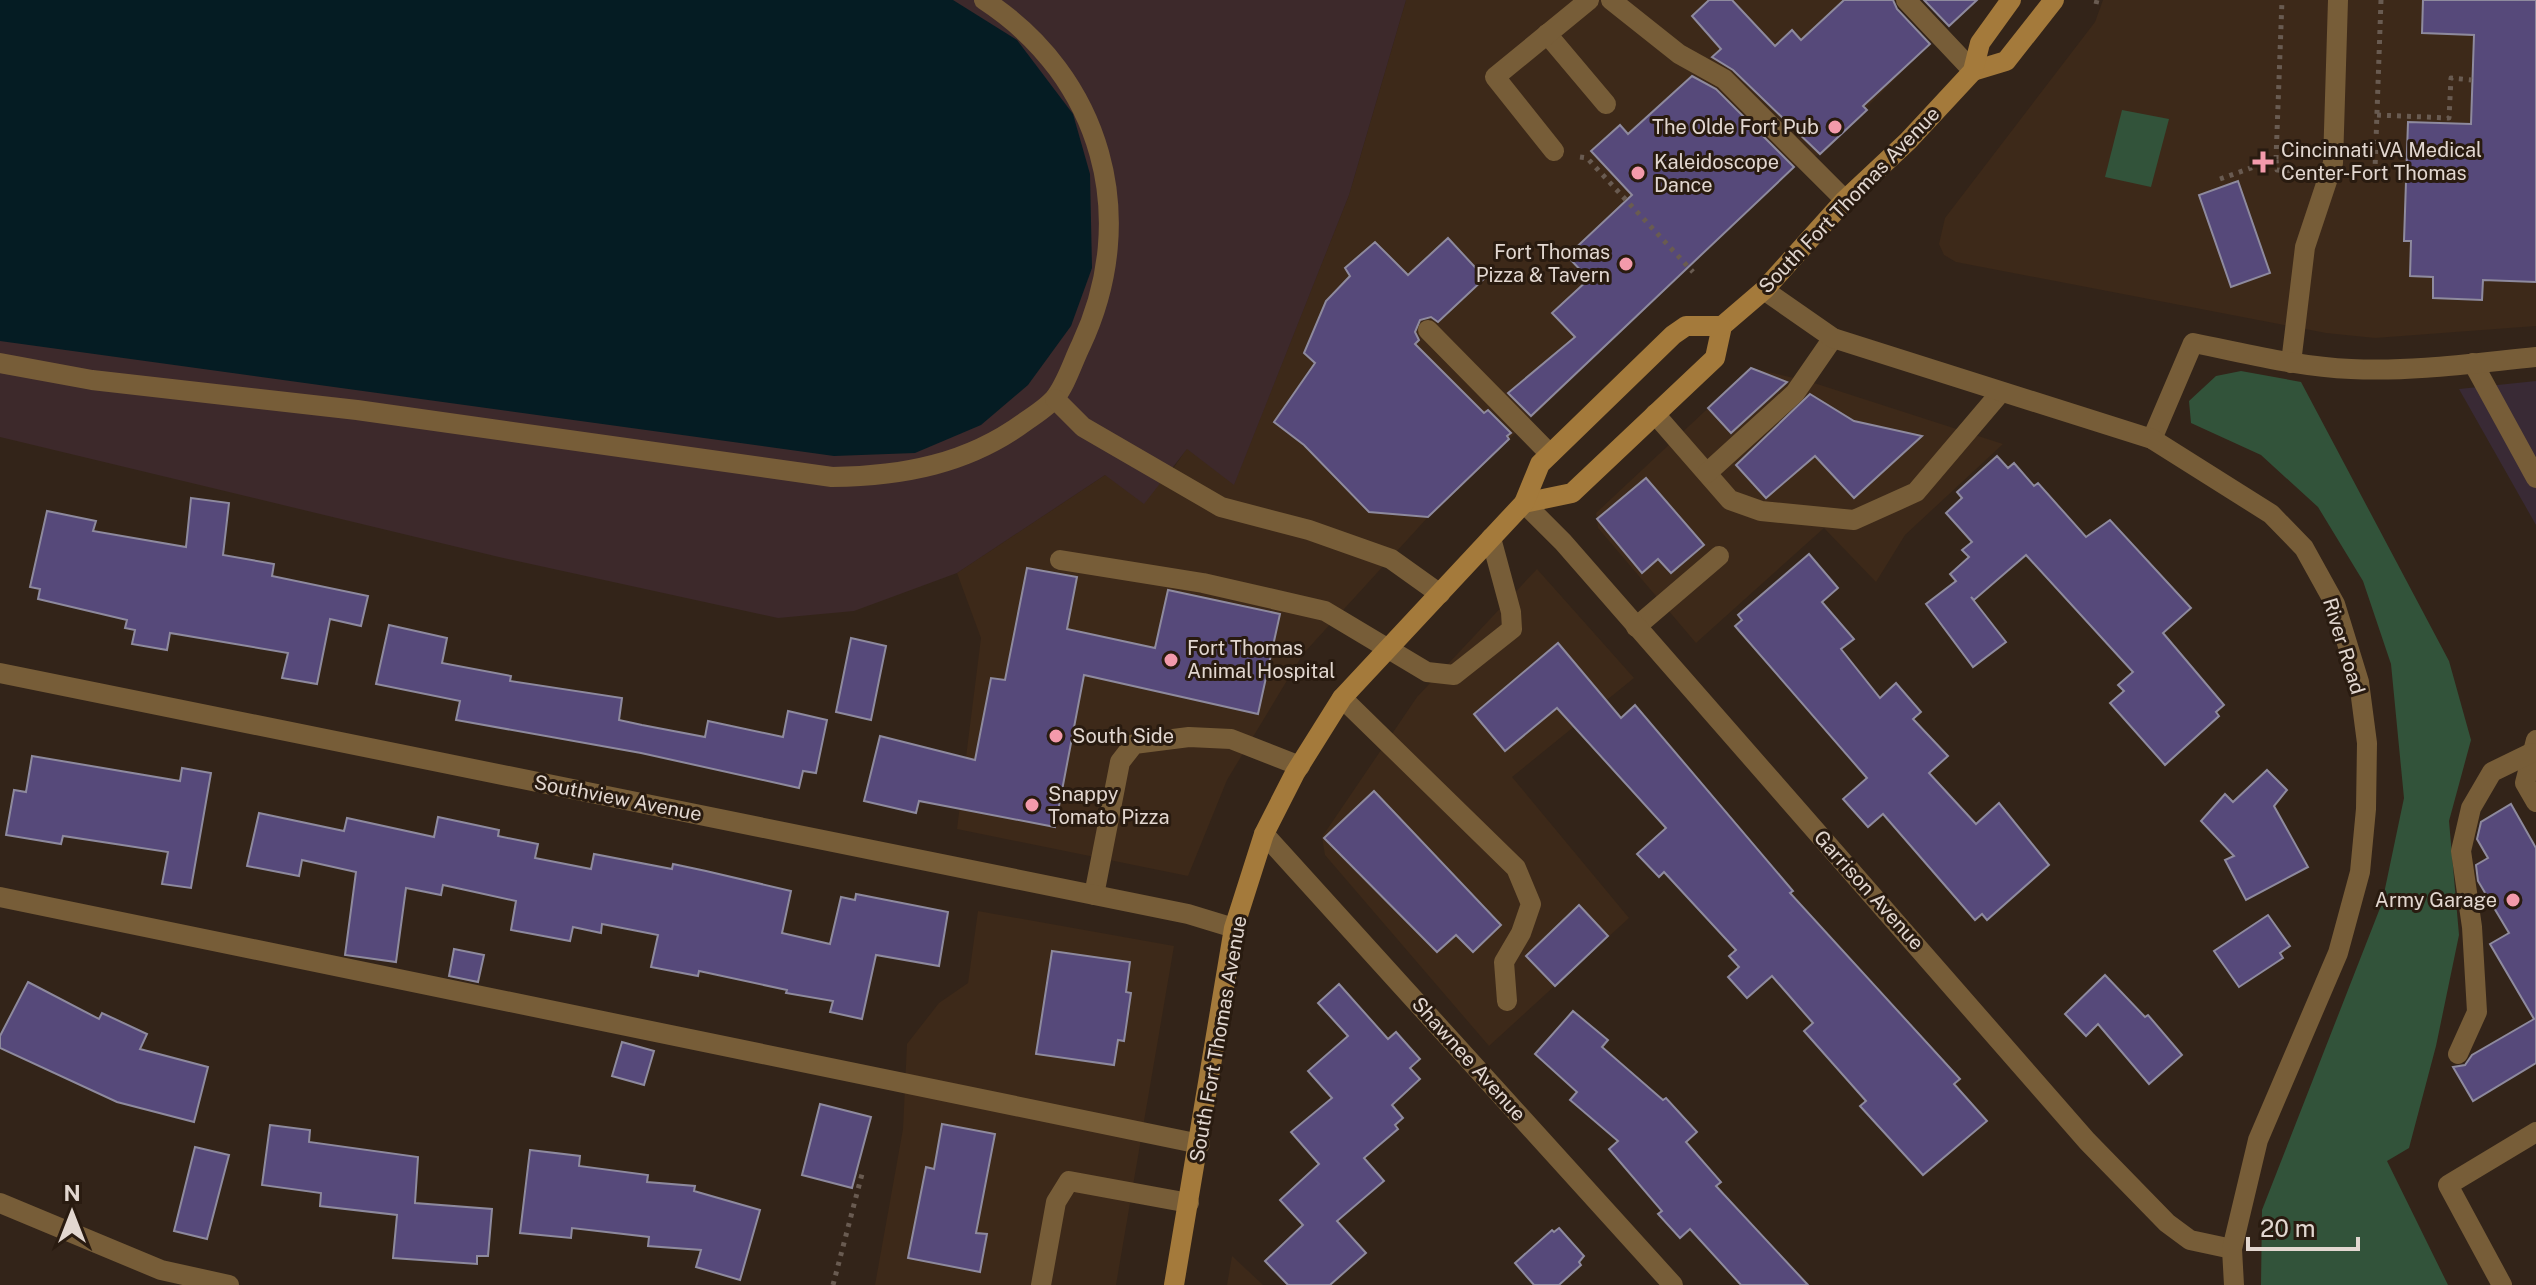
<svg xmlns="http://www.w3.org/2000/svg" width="2536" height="1285" viewBox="0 0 2536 1285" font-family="'Public Sans',sans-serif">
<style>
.built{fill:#3d2919}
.industrial{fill:#3d292b}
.education{fill:#392a35}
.green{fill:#32533a}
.water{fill:#051c23}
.building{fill:#56497a;stroke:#8e8a9e;stroke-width:2}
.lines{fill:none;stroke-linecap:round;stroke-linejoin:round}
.path{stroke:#695b51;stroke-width:5;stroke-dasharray:4 6;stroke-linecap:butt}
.service{stroke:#775d38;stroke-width:20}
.minor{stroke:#775d38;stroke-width:20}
.tertiary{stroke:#775d38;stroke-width:20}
.secondary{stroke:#a47a3b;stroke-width:20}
.poi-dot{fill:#f39aab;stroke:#291b10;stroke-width:3}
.labels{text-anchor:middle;stroke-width:6;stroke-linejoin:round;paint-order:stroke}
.poi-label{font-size:20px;fill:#e2d7d0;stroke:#291b10;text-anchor:start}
.street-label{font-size:20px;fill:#e2d7d0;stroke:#291b10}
</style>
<rect width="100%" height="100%" fill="#332419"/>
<!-- built -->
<g class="built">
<polygon points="1406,0 1886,0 1929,45 1820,154 1795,166 1692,260 1684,272 1428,517 1303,654 1227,780 1188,876 957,829 981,638 957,573 1105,475 1167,478 1187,448 1234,484 1349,195"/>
<polygon points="2103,0 2536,0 2536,326 2375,338 2326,333 1956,262 1944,255 1939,244 1945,218 2095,22"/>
<polygon points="1751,368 1811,382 2003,444 1905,535 1876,582 1824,528 1696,643 1598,528 1596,513"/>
<polygon points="1537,569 1634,678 1512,777 1629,918 1489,1046 1325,855 1322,837 1417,697"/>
<polygon points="978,911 1174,946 1116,1285 875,1285 903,1129 907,1044 939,1003 968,983"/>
<polygon points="1232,1256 1263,1285 1227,1285"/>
</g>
<!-- industrial -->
<polygon class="industrial" points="0,0 1406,0 1349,195 1234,485 1187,449 1144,504 1105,475 957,573 854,611 778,618 499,557 0,437"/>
<!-- education -->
<polygon class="education" points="2536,381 2536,525 2459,389"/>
<!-- green -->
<g class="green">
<polygon points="2122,110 2169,119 2151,187 2105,177"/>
<polygon points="2241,371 2301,382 2449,661 2471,740 2449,821 2459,935 2436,1046 2409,1148 2387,1161 2448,1285 2261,1285 2262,1210 2382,903 2404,798 2391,664 2363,581 2318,507 2261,455 2191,423 2189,401 2216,376"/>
</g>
<!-- water -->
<polygon class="water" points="0,0 953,0 1017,40 1073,114 1090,174 1092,268 1071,326 1028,385 981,425 915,453 834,456 0,341"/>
<!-- building -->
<g class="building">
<polygon points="1709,0 1732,0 1775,46 1792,30 1801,40 1844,0 1893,0 1897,9 1930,44 1863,106 1867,110 1820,154 1733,70 1712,57 1721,49 1692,16"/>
<polygon points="1924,0 1977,0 1949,26"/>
<polygon points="2423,0 2536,0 2536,282 2483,280 2482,300 2433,298 2433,277 2410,276 2411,241 2404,241 2408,122 2471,124 2474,35 2422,33"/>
<polygon points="1692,76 1716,89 1794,167 1531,416 1508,393 1575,337 1552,313 1589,279 1567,256 1632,195 1591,151 1620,125 1628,134"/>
<polygon points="2238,181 2270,273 2231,287 2199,195"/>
<polygon points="1448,238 1485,278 1438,322 1431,317 1420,320 1415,332 1419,340 1415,344 1484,413 1488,410 1511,433 1507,436 1509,439 1428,517 1369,512 1304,445 1274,422 1315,363 1304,353 1326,301 1350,276 1345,268 1375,242 1408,275"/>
<polygon points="1751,368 1787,382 1731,433 1708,408"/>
<polygon points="1810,394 1854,421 1922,436 1854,498 1815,456 1766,498 1736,465"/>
<polygon points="1997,456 2008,468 2014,463 2034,486 2038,483 2086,537 2110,520 2191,608 2163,633 2224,705 2216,712 2219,716 2165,765 2110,703 2124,691 2118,685 2133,672 2026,555 1974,600 1971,597 2006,642 1973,667 1926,604 1956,581 1950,574 1969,557 1962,550 1972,542 1946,513 1962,498 1957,492"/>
<polygon points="1646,478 1704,545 1671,573 1658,559 1642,573 1597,519"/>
<polygon points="191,498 229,503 223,555 274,564 272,576 368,596 361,626 330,619 317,684 282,678 288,653 170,633 167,650 132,644 135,630 125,628 127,620 38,599 40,589 30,587 47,511 96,521 93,531 186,547"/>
<polygon points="1809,554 1838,588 1822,602 1854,639 1841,649 1880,698 1896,683 1921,712 1913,719 1948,756 1929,773 1976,824 1999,803 2049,865 1987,920 1982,914 1975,920 1883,814 1868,827 1843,799 1867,778 1735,626 1742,620 1738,615"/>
<polygon points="1027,568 1077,577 1067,629 1155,648 1168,590 1280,614 1258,714 1084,675 1055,827 919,801 916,813 864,801 880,736 975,760 991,678 1005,680"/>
<polygon points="389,625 447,638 442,663 511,676 510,681 622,698 619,720 642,725 705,737 708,721 783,737 788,711 827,720 816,773 803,771 799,788 641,753 456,720 460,701 376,684"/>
<polygon points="851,638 886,646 871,720 836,712"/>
<polygon points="1558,643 1621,718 1635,705 1793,891 1790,893 1960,1079 1954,1084 1987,1121 1923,1175 1860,1106 1866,1101 1804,1031 1813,1023 1772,976 1747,998 1728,977 1739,967 1729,956 1736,950 1664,872 1659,877 1637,854 1666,828 1557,708 1505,751 1474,714"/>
<polygon points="32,756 180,781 182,768 211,773 191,888 162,884 168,852 63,836 61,844 6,835 14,790 26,792"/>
<polygon points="2267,770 2287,790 2274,806 2308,867 2246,900 2225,860 2234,856 2201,821 2225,794 2233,802"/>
<polygon points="1374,791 1501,925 1473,952 1456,935 1437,952 1324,838"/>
<polygon points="2511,804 2536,848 2536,1063 2473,1101 2453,1067 2465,1065 2472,1055 2534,1019 2490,944 2509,933 2478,881 2476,865 2488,858 2477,839 2481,822"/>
<polygon points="259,813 344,831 347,818 434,837 438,817 499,830 498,836 538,844 535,858 591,869 594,854 672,869 673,864 706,871 791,891 782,933 830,944 841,897 855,900 856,894 948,912 939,966 876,955 862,1019 830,1012 833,1001 786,993 787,990 699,971 698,976 651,967 658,935 602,924 601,933 573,927 570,941 511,930 516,901 443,885 441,895 406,888 396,962 345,955 356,872 302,860 299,876 247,866"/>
<polygon points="1579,905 1608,936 1555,986 1526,956"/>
<polygon points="2268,915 2290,946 2280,953 2283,958 2239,987 2214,951"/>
<polygon points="454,949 484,955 478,982 449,976"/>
<polygon points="1052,951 1130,962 1126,992 1131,993 1124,1041 1118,1040 1114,1065 1036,1054"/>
<polygon points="2105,975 2145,1017 2148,1015 2182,1055 2149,1084 2098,1024 2086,1036 2065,1014"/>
<polygon points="28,982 99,1019 102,1013 147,1034 140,1049 208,1067 194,1122 117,1102 0,1048 0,1036"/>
<polygon points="1339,984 1388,1039 1396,1032 1420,1059 1410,1068 1420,1079 1392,1105 1403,1118 1395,1125 1398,1129 1364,1158 1384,1181 1337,1221 1366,1253 1330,1285 1288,1285 1265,1261 1303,1225 1280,1200 1319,1164 1291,1132 1332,1098 1308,1071 1348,1036 1318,1003"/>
<polygon points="1573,1011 1608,1040 1602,1047 1663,1100 1666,1098 1697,1132 1686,1142 1721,1182 1716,1186 1808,1285 1741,1285 1690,1229 1680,1238 1658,1214 1662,1211 1609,1149 1618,1141 1570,1100 1577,1092 1535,1054"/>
<polygon points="622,1042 654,1051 644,1085 612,1076"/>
<polygon points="820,1104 871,1117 852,1188 802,1175"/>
<polygon points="942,1124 995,1134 976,1233 987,1234 980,1272 908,1258 926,1167 934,1169"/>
<polygon points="270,1125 310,1130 309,1142 418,1157 415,1203 492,1209 488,1256 477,1256 477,1264 393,1258 397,1215 320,1206 321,1193 262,1185"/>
<polygon points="195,1147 229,1155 207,1239 174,1231"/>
<polygon points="530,1150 580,1156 579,1166 648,1175 647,1182 695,1186 694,1191 760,1210 740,1280 696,1267 701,1250 648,1246 649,1237 572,1228 571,1238 520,1233"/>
<polygon points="1559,1228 1584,1256 1579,1262 1581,1265 1559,1285 1534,1285 1515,1263 1552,1230 1554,1232"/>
</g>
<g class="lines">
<!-- path -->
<g class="path">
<polyline points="2381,0 2375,169 2406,170"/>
<polyline points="2096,4 2097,0"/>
<polyline points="2377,115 2449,118 2451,78 2472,80"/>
<polyline points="1580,157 1587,158 1693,272"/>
<polyline points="2276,159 2282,0"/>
<polyline points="2220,179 2276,159 2277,170 2302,171"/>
<polyline points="833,1285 862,1174"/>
</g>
<!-- service -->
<g class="service">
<polyline points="1611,0 1679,54 1724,79 1845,200"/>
<polyline points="1547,34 1606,104"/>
<polyline points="1554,151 1495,77 1589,0"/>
<polyline points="1428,330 1550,454"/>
<path d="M0 363 92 380 357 410 832 477C903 476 968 464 1026 421 1035 415 1047 407 1054 399 1066 385 1073 361 1081 345 1141 217 1102 77 984 0"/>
<polyline points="2291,363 2305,247 2333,163 2338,0"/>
<polyline points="2473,363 2536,478"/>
<polyline points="1055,399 1083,427 1221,507 1309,530 1391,559 1440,594"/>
<polyline points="1655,414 1730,500 1761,511 1854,520 1916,492 2001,392"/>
<polyline points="1707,473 1795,393 1833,338"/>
<polyline points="1060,560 1203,583 1325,611 1427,672 1454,675 1512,629 1511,612 1491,538"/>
<polyline points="1636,627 1719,556"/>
<polyline points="1342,698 1516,868 1531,904 1521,933 1504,962 1507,1001"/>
<polyline points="2536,740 2525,783 2536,802"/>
<polyline points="1094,895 1120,762 1134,744 1189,737 1231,739 1300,766"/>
<polyline points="0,897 1200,1144"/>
<polyline points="2458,1054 2477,1012 2472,927 2461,851 2471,808 2492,772 2531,753"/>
<polyline points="1041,1285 1056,1202 1069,1181 1189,1203"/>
<polyline points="2502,1285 2448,1185 2536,1132"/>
</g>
<!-- minor -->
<g class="minor">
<polyline points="1906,0 1973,71"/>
<path d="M2152 439 2193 343C2245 353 2298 367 2351 369 2413 372 2475 363 2536 357"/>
<polyline points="1524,503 1563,542 2087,1141 2167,1223 2190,1240 2232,1249"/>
<polyline points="0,673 1188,914 1234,928"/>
<polyline points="1264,834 1673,1285"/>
</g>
<!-- tertiary -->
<g class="tertiary">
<polyline points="1764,290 1833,338 2152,439 2271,514 2304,548 2335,604 2359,682 2367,743 2366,809 2360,872 2338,953 2258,1140 2232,1249 2234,1285"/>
<polyline points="0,1203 161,1270 229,1285"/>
</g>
<!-- secondary -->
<g class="secondary">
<polyline points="1973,71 2006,61 2054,0"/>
<polyline points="1524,503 1572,493 1715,358 1722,326 1764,290 1845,200 1908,141 1973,71 1980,43 2011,0"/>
<polyline points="1174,1285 1234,928 1264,834 1295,773 1342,698 1524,503 1540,464 1673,335 1686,326 1722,326"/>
</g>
</g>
<!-- markers -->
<g class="poi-dot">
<circle cx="1835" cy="127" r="8"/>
<path d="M2259 150h8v8h8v8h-8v8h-8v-8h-8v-8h8z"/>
<circle cx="1638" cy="173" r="8"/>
<circle cx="1626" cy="264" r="8"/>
<circle cx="1171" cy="660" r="8"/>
<circle cx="1056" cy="736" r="8"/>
<circle cx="1032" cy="805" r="8"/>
<circle cx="2513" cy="900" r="8"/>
</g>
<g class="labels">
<!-- poi labels -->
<g class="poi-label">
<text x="1819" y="134" text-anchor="end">The Olde Fort Pub</text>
<text x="2281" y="157">Cincinnati VA Medical<tspan x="2281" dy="23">Center-Fort Thomas</tspan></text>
<text x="1654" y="169">Kaleidoscope<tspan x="1654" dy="23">Dance</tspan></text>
<text x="1610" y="259" text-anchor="end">Fort Thomas<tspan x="1610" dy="23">Pizza &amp; Tavern</tspan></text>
<text x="1187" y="655">Fort Thomas<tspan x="1187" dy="23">Animal Hospital</tspan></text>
<text x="1072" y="743">South Side</text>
<text x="1048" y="801">Snappy<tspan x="1048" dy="23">Tomato Pizza</tspan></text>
<text x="2497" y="907" text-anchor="end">Army Garage</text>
</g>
<!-- street labels -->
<g class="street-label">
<text transform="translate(1849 200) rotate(-46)" y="7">South Fort Thomas Avenue</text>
<text transform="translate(2344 646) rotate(73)" y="7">River Road</text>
<text transform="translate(618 798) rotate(11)" y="7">Southview Avenue</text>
<text transform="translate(1869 890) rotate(48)" y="7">Garrison Avenue</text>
<text transform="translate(1218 1039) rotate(-80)" y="7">South Fort Thomas Avenue</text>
<text transform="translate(1469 1059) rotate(48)" y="7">Shawnee Avenue</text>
</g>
</g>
<!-- north arrow -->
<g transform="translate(72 1213)" stroke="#291b10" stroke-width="6" paint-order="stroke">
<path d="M0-6L14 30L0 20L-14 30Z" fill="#e2d7d0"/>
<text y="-12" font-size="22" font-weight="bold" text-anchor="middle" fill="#e2d7d0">N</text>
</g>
<!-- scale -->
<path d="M2248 1237v12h110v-12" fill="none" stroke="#e2d7d0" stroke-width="4"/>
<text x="2260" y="1237" font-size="24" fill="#e2d7d0" stroke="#291b10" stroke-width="6" paint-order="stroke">20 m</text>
</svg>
